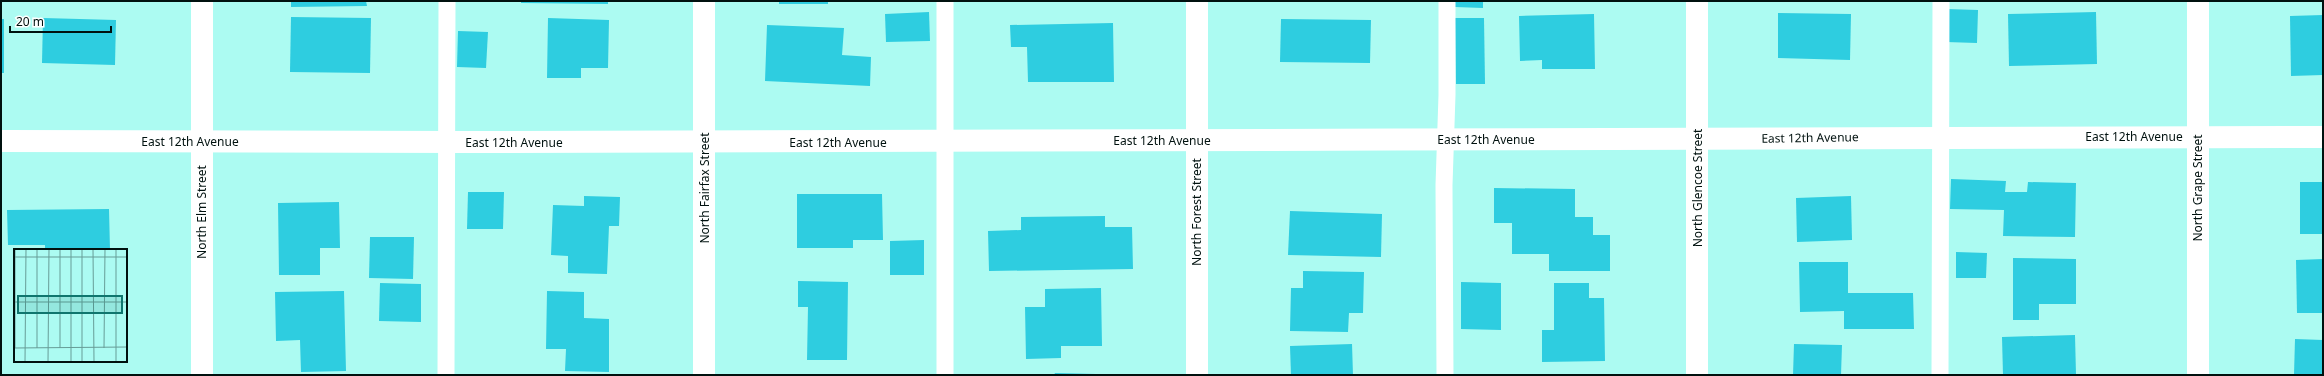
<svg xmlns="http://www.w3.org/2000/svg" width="2324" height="376" viewBox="0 0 2324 376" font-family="'Noto Sans',sans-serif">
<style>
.building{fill:#2ecde0}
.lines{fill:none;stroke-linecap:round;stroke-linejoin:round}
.lane{stroke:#fff;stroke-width:17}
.street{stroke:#fff;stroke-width:22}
.labels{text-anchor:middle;stroke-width:3;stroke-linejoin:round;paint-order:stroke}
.street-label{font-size:12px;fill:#00110f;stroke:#fff}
.inset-road{fill:none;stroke:#679d97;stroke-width:1}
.view{fill:#0f766e;fill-opacity:0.15;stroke:#0f766e;stroke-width:2}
.inset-edge{fill:none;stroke:#00110f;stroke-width:2}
</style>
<rect width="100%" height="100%" fill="#acfbf2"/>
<!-- building -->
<g class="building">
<polygon points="291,1 366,1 367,6 291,7"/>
<polygon points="521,1 608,1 608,4 521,3"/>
<rect x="779" y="1" width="49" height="3"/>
<polygon points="1455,1 1483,1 1483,8 1455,7"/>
<polygon points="1947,9 1978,10 1977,43 1946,42"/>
<polygon points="929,12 930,41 886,42 885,14"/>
<polygon points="2096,12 2097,64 2009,66 2008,14"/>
<polygon points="1778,13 1851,14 1850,60 1778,58"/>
<polygon points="1594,14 1595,69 1542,69 1542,60 1520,61 1519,16"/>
<polygon points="2323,15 2323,75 2291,76 2290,16"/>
<polygon points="291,17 371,18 370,73 290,72"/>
<polygon points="43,18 116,20 115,65 42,63"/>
<polygon points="548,18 609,20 608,68 581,68 581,78 547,78"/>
<polygon points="1455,18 1484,18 1485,84 1456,84"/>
<rect x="1" y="19" width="3" height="54"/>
<polygon points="1281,19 1371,20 1370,63 1280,62"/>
<polygon points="1113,23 1114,82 1028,82 1027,47 1011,47 1010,25"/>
<polygon points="767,25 844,28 842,55 871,57 870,86 765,81"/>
<polygon points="458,31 488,32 486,68 457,67"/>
<polygon points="1951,179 2006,181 2005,192 2027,192 2028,182 2076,183 2075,237 2003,236 2004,210 1950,209"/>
<rect x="2300" y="182" width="23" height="52"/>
<polygon points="1494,188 1575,189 1575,217 1593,217 1593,235 1610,235 1610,271 1549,271 1549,254 1512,254 1512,223 1494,223"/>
<polygon points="468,192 504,192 503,229 467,229"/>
<polygon points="797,194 882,194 883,240 853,240 853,248 797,248"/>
<polygon points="584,196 620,197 619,226 609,226 607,274 568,273 568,256 551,255 553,205 584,206"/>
<polygon points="1851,196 1852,240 1797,242 1796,198"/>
<polygon points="339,202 340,248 320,248 320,275 279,275 278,203"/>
<polygon points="109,209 110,250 45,250 45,245 8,245 7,210"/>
<polygon points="1290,211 1382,214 1381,257 1288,255"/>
<polygon points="1105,216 1105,227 1132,227 1133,269 989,271 988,231 1021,230 1021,217"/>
<polygon points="370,237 414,237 413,279 369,278"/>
<polygon points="924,240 924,275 890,275 890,241"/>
<polygon points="1956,252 1987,253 1986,278 1956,278"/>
<polygon points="2013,258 2076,259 2076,304 2039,304 2039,320 2013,320"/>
<polygon points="2323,259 2323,313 2297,313 2296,260"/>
<polygon points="1799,262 1848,262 1848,293 1913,293 1914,329 1844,329 1844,311 1800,312"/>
<polygon points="1303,271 1364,272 1363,313 1349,313 1348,332 1290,331 1291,288 1303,288"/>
<polygon points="798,281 848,282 847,360 807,360 808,307 798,307"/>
<polygon points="1461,282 1501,283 1501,330 1461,329"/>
<polygon points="380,283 421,284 421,322 379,321"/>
<polygon points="1554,283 1589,283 1589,298 1604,298 1605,361 1542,362 1542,330 1554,330"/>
<polygon points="1101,288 1102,346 1061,346 1061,358 1026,359 1025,307 1045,307 1045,289"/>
<polygon points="344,291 346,371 301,372 300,340 276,341 275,292"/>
<polygon points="547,291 584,292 584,318 609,319 609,372 565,371 566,349 546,349"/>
<polygon points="2075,335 2076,375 2003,375 2002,337"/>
<polygon points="2295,339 2323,340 2323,375 2294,375"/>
<polygon points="1352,344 1353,375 1291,375 1290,346"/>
<polygon points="1794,344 1842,345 1841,375 1793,375"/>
<rect x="19" y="361" width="33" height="2"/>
<polygon points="1055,373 1096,374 1096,375 1054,375"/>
</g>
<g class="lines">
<!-- lane -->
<g class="lane">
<polyline points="446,375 447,1"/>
<polyline points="945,375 945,1"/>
<polyline points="1445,375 1444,185 1447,95 1447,1"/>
<polyline points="1940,375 1941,1"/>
</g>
<!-- street -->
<g class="street">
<polyline points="1197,1 1197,375"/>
<polyline points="1697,1 1697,375"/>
<path d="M1 141C775 145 1549 137 2323 137"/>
<polyline points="202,375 202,1"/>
<polyline points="704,375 704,1"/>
<polyline points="2198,375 2198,1"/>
</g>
</g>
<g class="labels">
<!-- street labels -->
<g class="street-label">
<text x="2134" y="141">East 12th Avenue</text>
<text transform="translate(1810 138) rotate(-1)" y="4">East 12th Avenue</text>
<text x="1486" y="144">East 12th Avenue</text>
<text x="1162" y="145">East 12th Avenue</text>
<text x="190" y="146">East 12th Avenue</text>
<text x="514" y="147">East 12th Avenue</text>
<text x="838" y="147">East 12th Avenue</text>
<text transform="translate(705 188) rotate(-90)" y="4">North Fairfax Street</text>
<text transform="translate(1698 188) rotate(-90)" y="4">North Glencoe Street</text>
<text transform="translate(2198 188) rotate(-90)" y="4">North Grape Street</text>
<text transform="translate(202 212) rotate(-90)" y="4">North Elm Street</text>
<text transform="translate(1197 212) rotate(-90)" y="4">North Forest Street</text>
</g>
</g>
<!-- overview -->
<g transform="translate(14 249)">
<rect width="113" height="113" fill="#acfbf2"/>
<path class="inset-road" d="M1 0V99M79 0 80 113M102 0V113M0 8H113M0 53H113M113 98V24M0 99 113 98M23 99V0M46 99V0M90 99 91 0M11 113 12 0M34 113 35 0M57 113V0M68 113V0"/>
<path class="view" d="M4 47H108V64H4Z"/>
<rect width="113" height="113" class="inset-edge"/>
</g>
<!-- border -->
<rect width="2324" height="376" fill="none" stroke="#00110f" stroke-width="4"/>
<!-- scale -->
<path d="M10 26v6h101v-6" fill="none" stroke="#00110f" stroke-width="2"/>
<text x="16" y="26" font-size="12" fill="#00110f" stroke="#ffffff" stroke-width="3" paint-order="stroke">20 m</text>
</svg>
